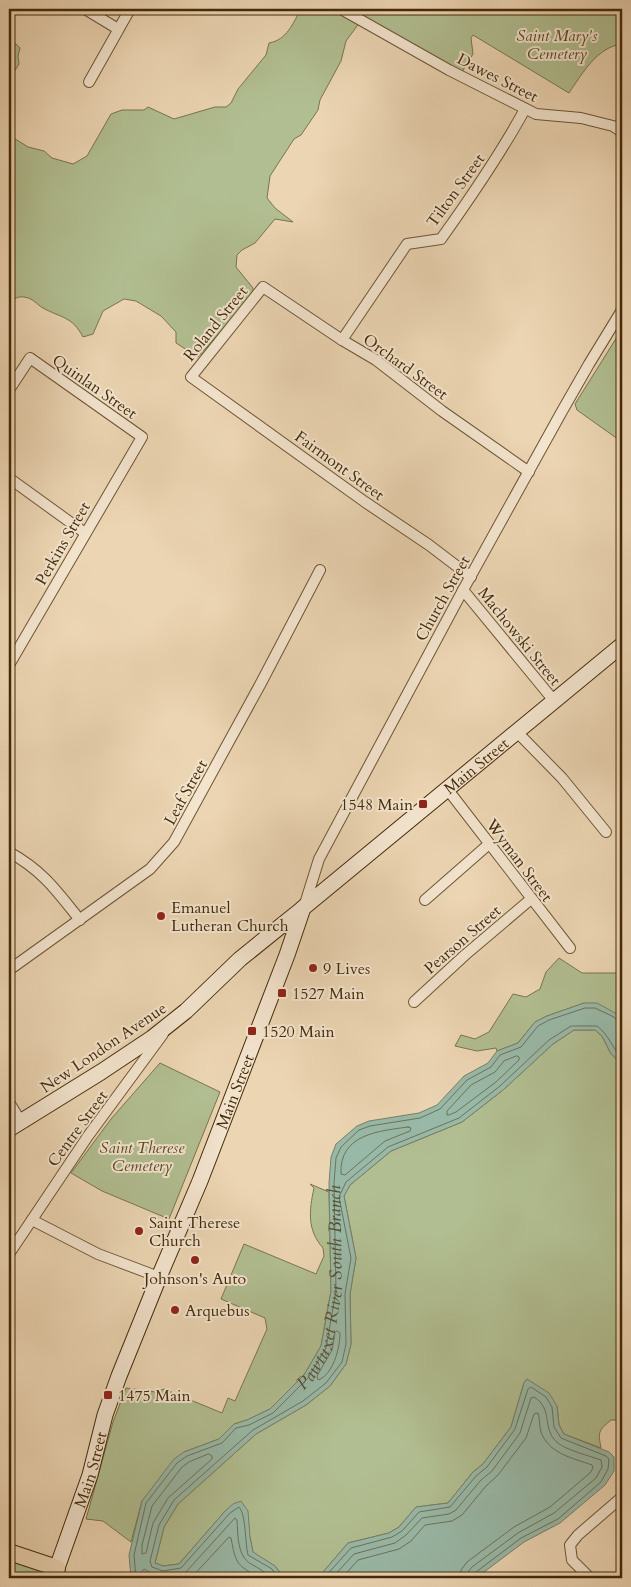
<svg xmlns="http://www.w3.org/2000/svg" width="631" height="1587" viewBox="0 0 631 1587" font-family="Cardo,serif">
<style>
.green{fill:#b1be91;stroke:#7a744d}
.water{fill:#99b9a8;stroke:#778068}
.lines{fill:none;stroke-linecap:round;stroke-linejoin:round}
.shore{stroke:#6e7258;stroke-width:1}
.minor-casing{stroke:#6d5534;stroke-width:12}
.secondary-casing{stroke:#432a09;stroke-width:17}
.primary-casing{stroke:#432a09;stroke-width:18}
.minor{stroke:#f3e4ce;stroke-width:10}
.secondary{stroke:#f3e4ce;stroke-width:15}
.primary{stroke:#ecd5b3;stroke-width:16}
.poi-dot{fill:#8f2418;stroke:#f3e4ce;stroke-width:2}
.labels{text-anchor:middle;stroke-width:4;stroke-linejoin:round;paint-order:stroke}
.park-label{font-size:16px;font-style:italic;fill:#594824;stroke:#f3e4ce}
.street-label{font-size:16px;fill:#432a09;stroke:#f3e4ce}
.poi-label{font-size:16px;fill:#432a09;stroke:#f3e4ce;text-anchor:start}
.water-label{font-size:18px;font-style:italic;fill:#584e31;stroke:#f3e4ce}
</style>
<rect width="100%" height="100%" fill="#ecd5b3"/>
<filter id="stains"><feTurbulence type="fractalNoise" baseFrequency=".004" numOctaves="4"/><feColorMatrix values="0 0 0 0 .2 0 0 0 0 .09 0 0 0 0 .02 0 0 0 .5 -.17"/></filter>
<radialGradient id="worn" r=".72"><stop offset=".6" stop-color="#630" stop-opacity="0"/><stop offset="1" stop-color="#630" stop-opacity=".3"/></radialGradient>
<!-- green -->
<g class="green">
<path d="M301 9H622V44C597 47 582 74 569 93L473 35 471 38 473 54 460 75 360 22 346 41 341 61 320 100 318 110 301 135 294 139 270 176 267 198 275 208 293 222 275 219 255 243 242 250 237 255 236 267 253 288V291L229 322 198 357 176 343V332L161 316 136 301 124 299 103 311 93 334 83 337C72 316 61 318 43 308 36 304 33 298 24 297 19 296 14 299 9 301L12 290 9 281V135L28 147 44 151 52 158 73 164 87 156 111 114 122 110H144L148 107 174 119 215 107H226L231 103 238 89 266 55 269 43C287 40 293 23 301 9Z"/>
<polygon points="9,37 20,48 18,56 19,64 9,80"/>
<polygon points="622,329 622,442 577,410 575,404"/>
<polygon points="559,958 582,973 616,973 622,977 622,1020 617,1014 584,1003 547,1016 535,1022 518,1043 497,1051 496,1048 477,1051 455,1046 461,1035 475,1039 489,1032 513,994 526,997 540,989 546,972"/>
<path d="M574 1030H595L602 1036 611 1054 622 1064V1420H611C598 1431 598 1432 601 1448L564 1434 559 1425 557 1406 527 1379 524 1383 511 1427 483 1464 473 1472 448 1503 416 1507 399 1527 389 1533 348 1543 318 1578H284L275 1566 253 1553 250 1537 226 1510 179 1564 163 1566 155 1563 164 1527 178 1504 256 1434 306 1405 330 1386 346 1364 351 1344 350 1294 356 1258 344 1196 350 1185 391 1151 462 1122 503 1090 553 1044Z"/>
<polygon points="160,1063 220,1092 169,1219 102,1191 71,1173 111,1119"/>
<path d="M310 1184 329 1192 331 1291 321 1346 304 1375 270 1409 247 1420 234 1424 219 1439 184 1452 142 1501 131 1542 103 1521 86 1519 113 1422 126 1388 156 1392 164 1389 222 1413 228 1398 235 1401 267 1329 265 1318 221 1299 244 1244 316 1274 324 1256 323 1248C307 1230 309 1211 314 1188Z"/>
<polygon points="9,1552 54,1569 53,1578 9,1578"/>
</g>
<!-- water -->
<g class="water">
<polygon points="584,1003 597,1003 617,1014 622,1020 622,1064 611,1054 602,1036 595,1030 574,1030 553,1044 503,1090 462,1122 391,1151 350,1185 344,1196 356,1258 350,1294 351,1344 346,1364 330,1386 306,1405 256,1434 178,1504 164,1527 155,1563 163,1566 179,1564 226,1510 233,1504 241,1501 248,1511 250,1537 253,1552 275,1566 284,1578 131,1578 129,1555 142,1501 174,1459 184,1452 219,1439 234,1424 247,1420 270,1409 304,1375 321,1346 331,1291 329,1183 331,1157 336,1144 357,1126 369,1121 419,1113 437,1105 464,1076 488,1063 497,1051 518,1043 535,1022 547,1016"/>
<polygon points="527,1379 549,1393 557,1406 559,1425 564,1434 609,1452 614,1457 614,1471 605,1485 560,1523 524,1542 476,1578 318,1578 348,1543 389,1533 399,1527 416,1507 448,1503 473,1472 483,1464 511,1427 524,1383"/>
</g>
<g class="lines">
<!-- shore -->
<g class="shore">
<polygon points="517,1056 519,1057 519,1060 496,1082 456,1112 449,1115 447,1115 447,1111 471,1085 495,1072 504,1061"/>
<path d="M408 1127 411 1128 410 1131 385 1141 345 1175 341 1174C339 1134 379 1131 408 1127Z"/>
<path d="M337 1331 340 1333C340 1348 333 1375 318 1380L317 1376 332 1350 335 1333Z"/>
<polygon points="209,1454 212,1456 212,1459 168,1498 153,1523 146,1553 142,1554 142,1545 152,1506 182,1467 189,1462"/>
<path id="s1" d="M136 1578 134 1555 146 1503 177 1463 187 1456 222 1443 236 1428 249 1425 273 1413 308 1378 326 1348 336 1291 334 1183 336 1158 341 1147 359 1130 370 1126 420 1118 440 1109 467 1080 491 1067 500 1055 521 1047 538 1026 549 1020 585 1008H595L614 1017 618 1022 622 1023"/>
<path d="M142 1578V1571L144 1569C157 1577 171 1580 185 1573L235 1518 237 1520C238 1535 237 1556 251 1564 258 1568 266 1572 271 1578"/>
<path d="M191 1578 229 1537 231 1538C236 1565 237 1565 260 1578"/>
<path d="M278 1578 272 1569 248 1555C245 1543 246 1514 239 1507L230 1513 181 1568 163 1571 152 1567 150 1561 159 1525 174 1500 253 1430 303 1401 326 1383 342 1362 346 1344 345 1294 351 1258 339 1197 346 1182 388 1147 459 1118 500 1086 549 1040 571 1026H597C609 1035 612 1048 622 1058"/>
<polyline points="324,1578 351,1548 392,1537 402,1531 419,1512 450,1507 476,1476 487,1467 515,1429 528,1389 531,1387 546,1397 552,1407 554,1427 561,1438 606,1456 609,1459 608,1469 601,1482 558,1519 521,1538 476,1572 474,1578"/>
<path d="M332 1578 354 1554 395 1543 406 1535 422 1518 449 1514 456 1510 481 1480 492 1471 520 1433 531 1398 534 1397C554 1409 541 1430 558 1443 566 1450 590 1456 601 1460L602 1467 596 1478 554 1513 518 1533 472 1567 468 1572V1578"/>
<path d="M342 1578 358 1560 399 1549 411 1541 425 1525 452 1521 462 1515 486 1486 498 1475 526 1438 534 1414 538 1413C540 1418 539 1425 541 1432 549 1454 573 1458 592 1465L593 1468 590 1473 550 1507 514 1527 467 1562 461 1570 460 1578"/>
</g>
<!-- minor casing -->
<g class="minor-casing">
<g id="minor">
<polyline points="85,9 118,29"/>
<polyline points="341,9 449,70 536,114 581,118 613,126 622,132"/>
<polyline points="89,82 130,9"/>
<path d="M342 340 407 244 441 239C471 197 500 155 525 109"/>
<polyline points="9,390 30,358 142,437 9,665"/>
<polyline points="9,478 85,533"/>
<polyline points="471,577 429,545 365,502 191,377 263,287 342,340 376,360 442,411 529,472"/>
<polyline points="463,590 555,702"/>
<polyline points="517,732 562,778 606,832"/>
<polyline points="448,790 570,948"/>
<path d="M9 852C43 871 56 890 80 920"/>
<polyline points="425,900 489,844"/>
<polyline points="304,907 319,859 463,590 561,413 589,364 622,310"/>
<polyline points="9,970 150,869 174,842 261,683 320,570"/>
<polyline points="414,1002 465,955 531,899"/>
<polyline points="9,1102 21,1122"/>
<polyline points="32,1220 98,1254 159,1277"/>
<polyline points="9,1254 88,1136 163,1034"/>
<polyline points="590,1578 572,1560 570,1545 578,1535 622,1497"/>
</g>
</g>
<!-- secondary casing -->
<g class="secondary-casing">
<g id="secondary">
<polyline points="9,1129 101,1072 152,1038 186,1011 240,959 302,909"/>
<path id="s2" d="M57 1568 90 1475 105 1415 119 1376 159 1277 200 1181 287 955 303 908 622 645"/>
</g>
</g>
<!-- primary casing -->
<g class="primary-casing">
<polyline id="primary" points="9,1552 57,1568 54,1578"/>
</g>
<!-- minor -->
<use href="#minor" class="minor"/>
<!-- secondary -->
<use href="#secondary" class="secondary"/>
<!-- primary -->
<use href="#primary" class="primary"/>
</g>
<!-- markers -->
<g class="poi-dot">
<rect x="418" y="799" width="10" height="10" rx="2.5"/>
<circle cx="161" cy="916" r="5"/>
<circle cx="313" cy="968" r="5"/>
<rect x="277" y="988" width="10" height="10" rx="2.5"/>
<rect x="247" y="1026" width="10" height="10" rx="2.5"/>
<circle cx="139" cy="1231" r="5"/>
<circle cx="195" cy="1260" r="5"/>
<circle cx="175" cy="1310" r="5"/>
<rect x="103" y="1390" width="10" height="10" rx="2.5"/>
</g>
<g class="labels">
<!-- park labels -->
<g class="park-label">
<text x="557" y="41">Saint Mary's<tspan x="557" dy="18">Cemetery</tspan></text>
<text x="142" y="1153">Saint Therese<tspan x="142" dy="18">Cemetery</tspan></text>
</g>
<!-- street labels -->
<g class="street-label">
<text transform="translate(498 77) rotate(27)" y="6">Dawes Street</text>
<text transform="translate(455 190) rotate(-54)" y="6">Tilton Street</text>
<text transform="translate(215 323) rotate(-51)" y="6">Roland Street</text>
<text transform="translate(406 366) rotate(36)" y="6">Orchard Street</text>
<text transform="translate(95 386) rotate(35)" y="6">Quinlan Street</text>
<text transform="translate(340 465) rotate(36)" y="6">Fairmont Street</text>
<text transform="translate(62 543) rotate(-60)" y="6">Perkins Street</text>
<text transform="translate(442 598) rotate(-61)" y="6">Church Street</text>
<text transform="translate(520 636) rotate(51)" y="6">Machowski Street</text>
<text dy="6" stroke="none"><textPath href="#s2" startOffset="929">Main Street</textPath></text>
<text transform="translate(185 792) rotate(-61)" y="6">Leaf Street</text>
<text transform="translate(520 860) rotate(53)" y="6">Wyman Street</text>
<text transform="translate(462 939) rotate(-41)" y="6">Pearson Street</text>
<text transform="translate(103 1047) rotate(-34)" y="6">New London Avenue</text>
<text dy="6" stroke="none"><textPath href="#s2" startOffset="509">Main Street</textPath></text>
<text transform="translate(77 1128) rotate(-54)" y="6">Centre Street</text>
<text dy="6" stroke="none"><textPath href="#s2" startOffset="104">Main Street</textPath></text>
</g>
<!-- poi labels -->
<g class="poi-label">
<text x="413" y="810" text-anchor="end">1548 Main</text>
<text x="171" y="913">Emanuel<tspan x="171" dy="18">Lutheran Church</tspan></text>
<text x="323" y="974">9 Lives</text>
<text x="292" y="999">1527 Main</text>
<text x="262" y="1037">1520 Main</text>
<text x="149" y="1228">Saint Therese<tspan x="149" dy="18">Church</tspan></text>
<text x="195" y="1284" text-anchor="middle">Johnson's Auto</text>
<text x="185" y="1316">Arquebus</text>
<text x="118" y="1401">1475 Main</text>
</g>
<!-- water labels -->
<g class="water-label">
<text dy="6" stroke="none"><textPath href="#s1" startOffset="380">Pawtuxet River South Branch</textPath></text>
</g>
</g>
<!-- margin -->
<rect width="631" height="1587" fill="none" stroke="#ecd5b3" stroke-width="30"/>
<rect x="10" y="10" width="611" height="1567" fill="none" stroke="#432a09" stroke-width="2.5"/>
<rect x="15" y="15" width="601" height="1557" fill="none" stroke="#432a09"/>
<rect width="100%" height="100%" filter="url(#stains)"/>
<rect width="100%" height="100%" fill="url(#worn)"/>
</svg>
